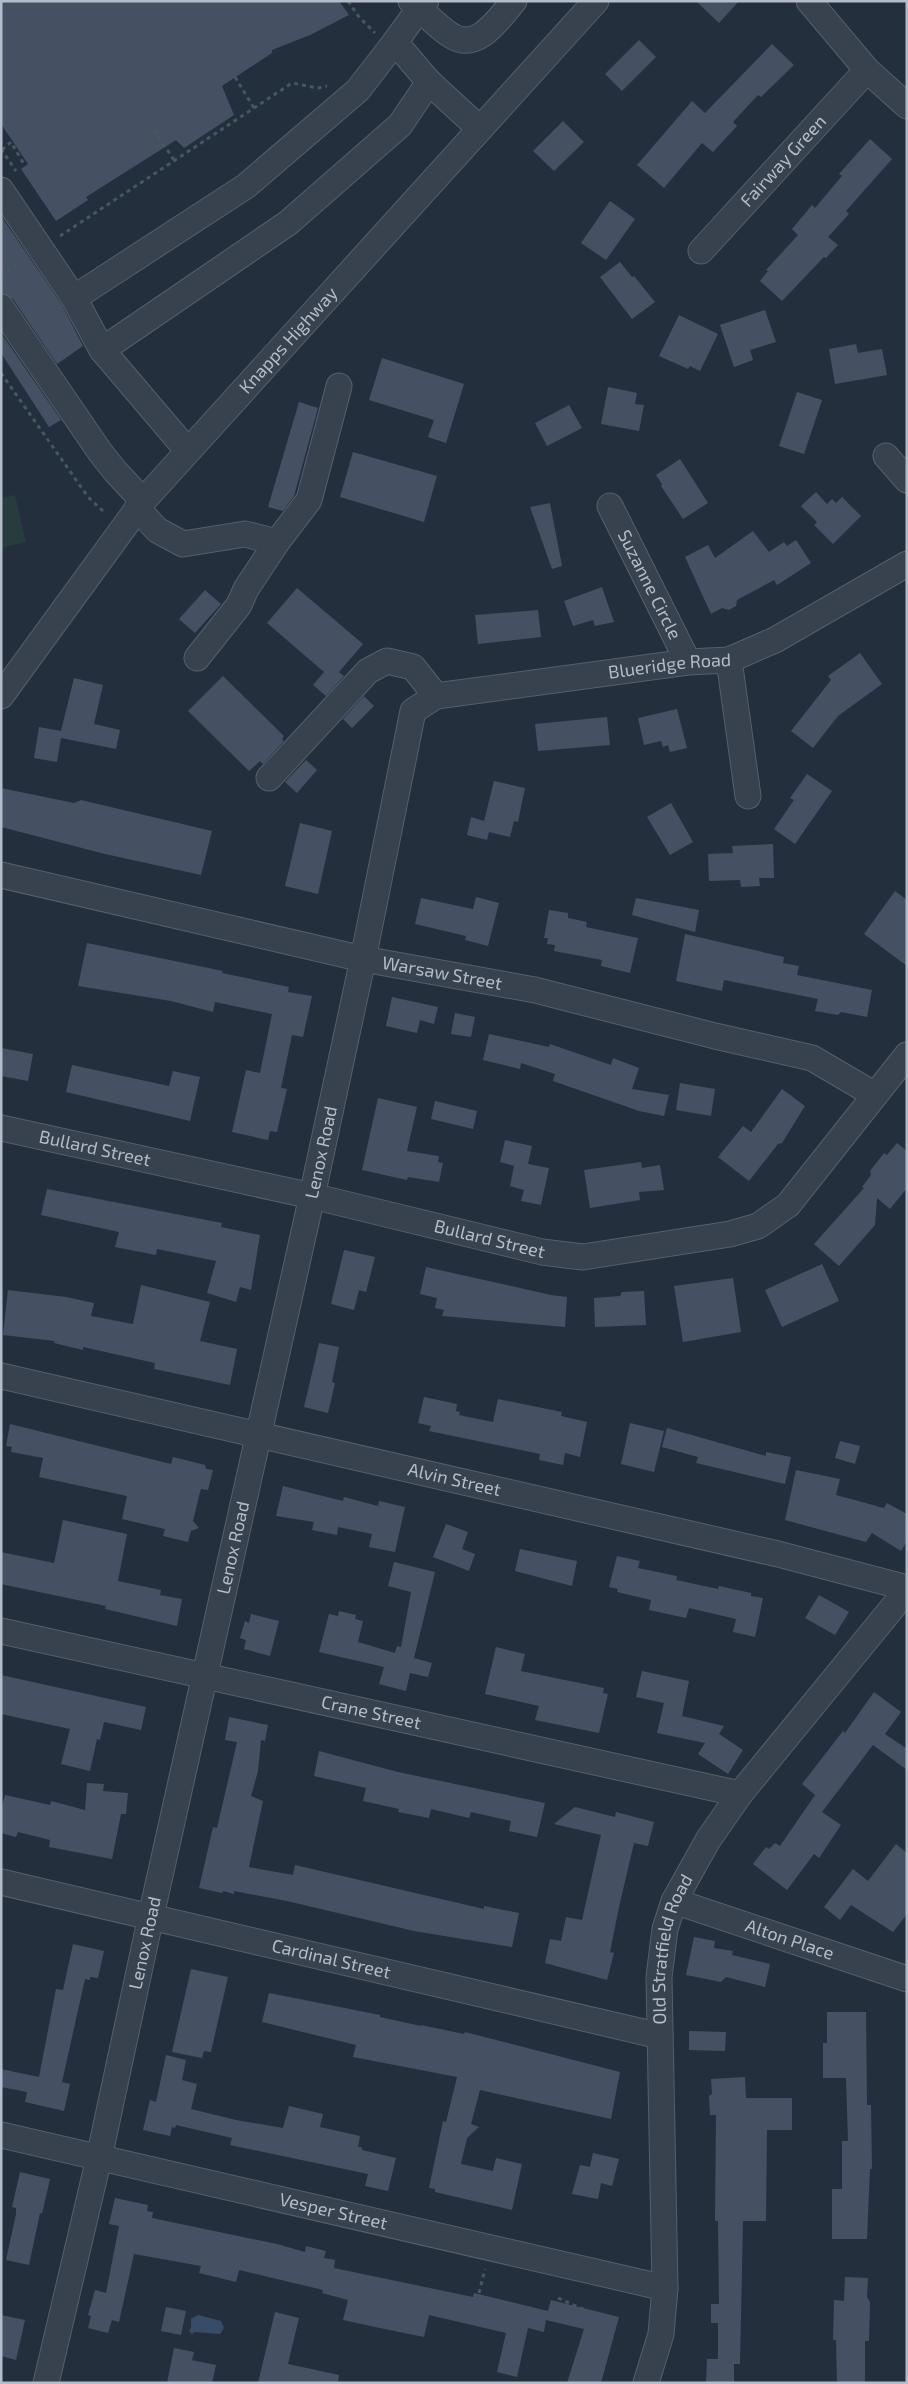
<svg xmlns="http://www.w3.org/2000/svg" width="908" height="2384" viewBox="0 0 908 2384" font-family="'Exo 2',sans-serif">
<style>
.green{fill:#263c3f}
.water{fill:#394c67}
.building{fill:#455162}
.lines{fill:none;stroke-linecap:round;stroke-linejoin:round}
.minor-casing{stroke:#565f6c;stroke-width:27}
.path{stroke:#44595c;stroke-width:3;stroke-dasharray:4 4;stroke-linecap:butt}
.minor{stroke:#38414e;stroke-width:25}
.labels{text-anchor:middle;stroke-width:4;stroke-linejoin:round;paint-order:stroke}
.street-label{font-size:18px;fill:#b4bcc9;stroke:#1d2633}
</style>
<rect width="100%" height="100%" fill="#242f3e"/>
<!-- green -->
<polygon class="green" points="15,495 26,542 1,548 1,498"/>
<!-- water -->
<polygon class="water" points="198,2315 221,2321 224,2328 220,2334 195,2332 192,2334 189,2331 191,2328 191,2319"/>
<!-- building -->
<g class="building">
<polygon points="1,1 339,1 349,15 310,35 272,50 272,53 222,86 234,115 184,148 176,140 86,197 88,200 56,221 21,169 28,164 1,124"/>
<polygon points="696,1 739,1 719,23"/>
<polygon points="639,40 656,57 622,91 605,74"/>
<polygon points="772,44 794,65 761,97 758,95 733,122 737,126 713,152 702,143 664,188 637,165 692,101 705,113"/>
<polygon points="563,121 584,142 554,171 533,151"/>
<polygon points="870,139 892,159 846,211 849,214 828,237 838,245 826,258 824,257 782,301 760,281 768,271 766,270 798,235 792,229 812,205 815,208 842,176 839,174"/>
<polygon points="610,201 635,219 606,260 581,243"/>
<polygon points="1,216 62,305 83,346 57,364 13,299 1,293"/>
<polygon points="620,262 632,277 634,276 655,302 632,319 600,277"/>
<polygon points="765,310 776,342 750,350 753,360 734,367 720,325"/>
<polygon points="679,315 718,334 700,371 690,366 688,369 659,356"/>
<polygon points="1,333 61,420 49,427 1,353"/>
<polygon points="856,344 858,353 882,349 887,375 835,384 829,349"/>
<polygon points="382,358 464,384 446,443 428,437 434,420 369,400"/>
<polygon points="608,387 637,393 635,404 644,405 639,431 601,424"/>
<polygon points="797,392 822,400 804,454 779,446"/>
<polygon points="299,402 318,408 294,496 283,511 268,507"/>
<polygon points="569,405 582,428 547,446 535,423"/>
<polygon points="353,452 437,476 424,522 340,497"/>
<polygon points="680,459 708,503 683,519 661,486 662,484 656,475"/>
<polygon points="816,492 827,504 832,499 836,503 842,497 861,516 833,544 814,525 817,522 801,506"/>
<polygon points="550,503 562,566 552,569 530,507"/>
<polygon points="753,531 769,552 784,542 787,546 796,540 811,563 777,585 774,580 737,600 736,606 729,610 722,608 711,614 685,557 708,545 715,558"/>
<polygon points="602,587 614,622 595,626 593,620 573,626 564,601"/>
<polygon points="297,588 363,644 339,672 344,676 326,696 313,685 324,672 267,623"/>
<polygon points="205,590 221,604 195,633 179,619"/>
<polygon points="538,610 541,637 478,644 475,615"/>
<polygon points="860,653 882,684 838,716 813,748 791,731 831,680 828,676"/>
<polygon points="223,676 284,736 282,739 284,741 263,764 260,761 249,771 188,711"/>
<polygon points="74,678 103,685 94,724 120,730 116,749 61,738 57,762 34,758 39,727 61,731"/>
<polygon points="364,696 374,706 352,728 343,719"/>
<polygon points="677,709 687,748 670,752 668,745 663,747 661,741 644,745 638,718"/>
<polygon points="607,717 610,745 538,751 535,724"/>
<polygon points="306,760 317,770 297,793 285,782"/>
<polygon points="807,774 832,791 795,844 774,829 794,800 790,798"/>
<polygon points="494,781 525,788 518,822 514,821 510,837 489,832 487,840 467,835 471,817 484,821"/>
<polygon points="1,788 74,803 81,800 212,831 201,875 105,854 1,827"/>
<polygon points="671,803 693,842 670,855 647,817"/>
<polygon points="300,823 332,831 318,894 285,886"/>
<polygon points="773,844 774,878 759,878 760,886 741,887 740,880 709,881 708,854 733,853 732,846"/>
<polygon points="895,891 907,900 907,966 864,934"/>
<polygon points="476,897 499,903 488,946 465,940 466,936 415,924 421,898 473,909"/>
<polygon points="636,898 699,910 695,932 632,915"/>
<polygon points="549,910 568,913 568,918 587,922 586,927 638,938 630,973 601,966 602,960 554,951 555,945 547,944 548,938 544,938"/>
<polygon points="685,934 784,957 783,963 799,966 797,975 872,990 867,1017 841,1012 838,1015 815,1011 818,999 724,980 722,991 676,981"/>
<polygon points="87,943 223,971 222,973 289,987 288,992 312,996 303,1037 292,1035 281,1088 287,1089 277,1132 270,1131 268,1140 232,1132 246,1070 260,1073 272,1014 215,1002 213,1012 171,1001 78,986"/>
<polygon points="392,997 438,1007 434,1024 420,1020 417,1033 386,1026"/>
<polygon points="455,1013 475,1017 471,1037 451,1034"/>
<polygon points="489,1034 549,1047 550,1044 611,1065 613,1058 639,1068 632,1089 669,1095 664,1116 639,1111 553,1081 555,1074 521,1063 520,1069 483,1060"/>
<polygon points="1,1048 33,1054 28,1081 1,1076"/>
<polygon points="72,1065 169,1086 173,1071 200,1077 190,1121 66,1092"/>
<polygon points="680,1083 715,1089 711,1116 676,1110"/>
<polygon points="782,1089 805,1106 782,1143 778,1144 749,1181 718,1157 743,1126 751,1132"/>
<polygon points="378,1098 417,1107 407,1151 439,1156 438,1162 443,1163 439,1182 408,1177 407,1180 362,1170"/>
<polygon points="435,1101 477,1111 473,1129 431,1119"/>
<polygon points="505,1140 532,1146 528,1164 549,1168 541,1205 521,1201 524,1190 510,1186 514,1166 500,1162"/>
<polygon points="897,1143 907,1151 907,1188 890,1209 877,1198 875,1225 839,1266 814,1244 864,1188 862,1187 871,1175 870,1171 884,1153 887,1155"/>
<polygon points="641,1162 642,1168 660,1165 664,1190 639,1192 640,1200 590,1208 584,1170"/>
<polygon points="47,1189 222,1223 221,1227 260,1235 251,1290 240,1287 236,1302 207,1293 216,1261 157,1249 156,1255 115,1247 119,1232 41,1215"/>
<polygon points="344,1250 375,1257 366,1292 359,1290 354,1310 331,1304"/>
<polygon points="822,1264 839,1301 782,1327 765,1290"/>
<polygon points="426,1267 551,1295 567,1297 565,1327 442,1316 444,1310 435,1308 437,1298 420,1294"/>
<polygon points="733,1278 741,1332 683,1342 674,1286"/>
<polygon points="141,1285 210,1302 200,1341 237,1349 230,1385 154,1369 155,1363 83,1347 83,1350 54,1343 55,1341 3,1335 8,1290 66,1297 94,1303 91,1316 133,1324"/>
<polygon points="644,1291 646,1325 595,1327 594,1298 620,1296 622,1292"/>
<polygon points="319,1343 339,1347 332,1382 335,1383 328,1413 304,1407"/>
<polygon points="424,1397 457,1404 456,1411 460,1412 459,1415 493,1422 498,1399 562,1412 561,1416 587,1422 580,1457 565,1453 563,1465 539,1460 540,1454 429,1431 431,1426 418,1423"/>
<polygon points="630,1423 664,1431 654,1472 621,1464"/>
<polygon points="10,1424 171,1464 173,1457 205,1465 206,1469 213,1470 208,1490 201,1489 200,1492 193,1521 199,1528 191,1531 188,1542 163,1536 165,1529 122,1519 127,1496 39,1477 43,1458 11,1452 12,1447 6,1446"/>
<polygon points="667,1428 766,1456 766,1452 791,1457 785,1484 696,1463 698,1457 662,1447"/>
<polygon points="840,1441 860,1446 855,1464 835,1458"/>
<polygon points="796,1470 840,1479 836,1495 884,1508 887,1503 907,1514 907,1541 901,1551 872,1533 866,1542 785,1520"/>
<polygon points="283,1486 343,1501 344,1497 378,1506 379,1501 405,1507 395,1552 369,1547 372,1534 338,1527 337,1535 312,1530 314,1522 276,1516"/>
<polygon points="63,1520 127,1534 118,1581 161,1590 160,1595 182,1599 177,1626 105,1609 106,1606 1,1584 1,1552 54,1563"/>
<polygon points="446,1524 468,1532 462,1549 475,1554 469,1571 433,1557"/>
<polygon points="520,1549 577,1561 572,1586 515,1571"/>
<polygon points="617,1556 640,1561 638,1568 677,1576 676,1580 718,1589 719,1586 751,1593 751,1596 763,1598 755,1637 733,1632 736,1619 689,1608 686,1618 649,1610 651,1600 617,1592 618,1589 609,1587"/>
<polygon points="394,1562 435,1572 414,1658 432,1663 428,1677 410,1673 406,1691 379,1684 384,1667 319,1652 329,1614 338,1616 339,1611 356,1615 355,1619 363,1621 358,1642 395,1653 397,1646 401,1647 411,1592 388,1586"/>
<polygon points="819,1595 849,1612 835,1635 805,1618"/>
<polygon points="251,1614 279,1621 270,1656 244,1649 246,1640 240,1638 245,1621 249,1623"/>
<polygon points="496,1647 525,1654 521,1671 604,1688 603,1693 608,1694 599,1733 535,1720 539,1706 485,1694"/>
<polygon points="642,1671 689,1681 682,1716 724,1726 719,1734 743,1750 728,1774 698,1754 705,1743 657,1733 664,1703 636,1697"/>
<polygon points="1,1675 146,1707 141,1730 104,1722 100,1740 97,1739 90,1771 61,1764 70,1729 1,1714"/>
<polygon points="874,1692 901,1712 885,1734 907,1749 907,1770 873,1745 822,1812 841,1825 819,1858 814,1854 787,1890 753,1864 766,1847 769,1849 775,1843 780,1846 815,1795 802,1784 843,1731 845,1733"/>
<polygon points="229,1717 268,1725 265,1741 261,1740 258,1771 251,1796 263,1801 249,1867 293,1875 295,1865 484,1909 484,1906 519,1913 512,1947 414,1931 287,1901 234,1891 234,1894 223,1891 222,1893 199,1888 213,1827 217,1828 237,1742 225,1740"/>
<polygon points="319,1751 398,1772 545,1803 537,1837 509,1831 511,1821 471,1812 469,1818 431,1809 429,1818 398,1812 399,1809 363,1801 366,1788 314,1776"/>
<polygon points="87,1783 104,1784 103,1791 128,1793 126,1814 121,1814 112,1859 49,1847 50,1840 18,1832 16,1837 1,1833 1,1810 5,1795 50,1805 51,1801 85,1810"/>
<polygon points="575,1807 615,1817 616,1812 654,1822 648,1846 634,1843 619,1907 610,1952 614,1953 607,1980 545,1963 550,1939 561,1941 566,1917 582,1920 601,1835 554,1824"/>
<polygon points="896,1844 907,1853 907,1914 893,1932 851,1905 840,1920 824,1907 853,1869 868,1881"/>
<polygon points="694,1937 715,1941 714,1948 733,1951 732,1955 770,1964 765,1987 726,1977 721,1982 686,1975"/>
<polygon points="73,1944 104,1951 98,1978 90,1977 90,1980 85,1979 62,2082 70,2084 64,2111 25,2102 27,2092 1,2087 1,2069 39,2077 56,1989 63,1990"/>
<polygon points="191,1969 228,1977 211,2052 204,2051 202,2058 172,2052"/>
<polygon points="269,1993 380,2015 380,2017 421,2026 421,2025 464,2034 465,2032 620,2072 611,2119 480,2090 471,2124 479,2127 467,2138 461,2164 493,2171 496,2158 522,2164 512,2210 435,2192 435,2189 429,2188 443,2121 446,2122 457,2077 353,2057 356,2045 262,2022"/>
<polygon points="827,2012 866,2012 867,2105 871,2105 872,2169 870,2169 867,2239 832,2239 832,2189 842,2189 842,2141 848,2141 846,2078 823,2078 823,2043 827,2043"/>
<polygon points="689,2031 726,2032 725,2051 689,2050"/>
<polygon points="166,2055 186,2060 182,2080 197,2084 191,2109 236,2120 283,2128 289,2106 323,2114 320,2127 360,2136 358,2147 362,2147 362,2150 396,2158 388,2191 365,2186 368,2174 230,2145 232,2138 176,2125 175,2128 172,2127 170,2136 143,2130 150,2100 156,2102"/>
<polygon points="745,2077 746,2098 792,2098 792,2130 767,2130 766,2221 743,2221 740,2364 734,2364 734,2383 706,2383 707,2359 718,2359 718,2323 711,2323 711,2304 719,2304 718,2221 715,2221 716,2115 710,2115 709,2096 712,2094 711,2079"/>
<polygon points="593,2153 619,2159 612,2186 601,2183 598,2199 572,2194 580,2165 590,2167"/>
<polygon points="20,2172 50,2179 42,2214 40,2213 29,2265 6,2260 16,2214 16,2208 12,2207"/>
<polygon points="115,2198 148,2205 147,2211 153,2212 152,2218 277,2244 305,2252 306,2246 326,2251 324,2258 335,2260 334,2268 473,2297 474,2293 548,2311 551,2300 619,2317 601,2383 567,2383 584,2329 546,2320 544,2332 528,2328 517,2377 497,2372 506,2333 429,2315 424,2337 375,2327 343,2320 348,2300 322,2293 323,2290 239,2270 236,2282 199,2273 201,2266 134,2254 119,2322 112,2320 108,2333 88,2328 91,2316 88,2315 95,2290 106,2293 119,2226 109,2224"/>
<polygon points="845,2277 868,2278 867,2297 870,2302 869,2341 865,2341 865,2383 837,2383 836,2340 833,2340 834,2300 844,2301"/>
<polygon points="166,2307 186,2311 181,2335 161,2331"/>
<polygon points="275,2312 299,2318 288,2364 339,2375 338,2383 258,2383"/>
<polygon points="1,2315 25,2320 16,2360 1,2356"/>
<polygon points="174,2348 194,2352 192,2360 216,2365 212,2383 167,2383"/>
</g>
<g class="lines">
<!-- minor casing -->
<g class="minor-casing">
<g id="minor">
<polyline points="411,1 419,9 395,42 429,82 480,129"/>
<path d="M426 1 419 9C429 17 440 29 452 36 478 52 499 18 514 1"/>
<polyline points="809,1 867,70 907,106"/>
<polyline points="1,190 74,298"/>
<path id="s1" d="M701 251 867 70"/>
<polyline points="1,307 100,452 115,471 143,501"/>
<polyline points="102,350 288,223 400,125 429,82"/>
<polyline points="187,450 102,350 74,298 246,186 358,90 395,42"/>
<polyline points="886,456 907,480"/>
<path id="s2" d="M610 506 688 662"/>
<polyline points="137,508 157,530 183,544 245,534 277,542"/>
<polyline points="197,658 239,605 246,589 277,542 309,500 339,386"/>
<polyline points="729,660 748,796"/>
<path id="s3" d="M1 696 143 501 596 1"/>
<polyline points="269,778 368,671 387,661 413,667 436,696"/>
<path id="s4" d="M1 875 363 959 535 990 715 1036 812 1058 875 1095"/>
<path id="s5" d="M1 1128 312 1196 542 1252 583 1257 730 1234 758 1226 788 1205 907 1055"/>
<path id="s6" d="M1 1376 778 1554 907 1588"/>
<path id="s7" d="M1 1631 740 1794"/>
<path id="s8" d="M1 1882 660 2036"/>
<path id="s9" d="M674 1901 907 1979"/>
<path id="s10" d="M1 2135 665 2288"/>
<path id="s11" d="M46 2383 99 2158 151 1916 312 1196 363 959 413 711 436 696 688 662 729 660 775 640 907 564"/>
<path id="s12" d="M646 2383 661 2334 665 2288 659 1977 665 1929 674 1901 708 1840 740 1794 907 1590"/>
</g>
</g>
<!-- path -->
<g class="path">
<polyline points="348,1 359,17 375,33"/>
<polyline points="235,77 254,108"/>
<polyline points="154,130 174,160"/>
<polyline points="1,149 16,171"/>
<polyline points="2,150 11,142 25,166"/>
<polyline points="60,236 292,83 318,88 327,86"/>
<polyline points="1,276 21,262"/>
<polyline points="1,373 88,497 103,511"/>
<polyline points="479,2293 485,2269"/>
<polyline points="558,2298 587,2311"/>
</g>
<!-- minor -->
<use href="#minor" class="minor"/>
</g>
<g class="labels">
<!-- street labels -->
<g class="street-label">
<text dy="6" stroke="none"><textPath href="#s1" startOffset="122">Fairway Green</textPath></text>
<text dy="6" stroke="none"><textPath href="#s3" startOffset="458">Knapps Highway</textPath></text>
<text dy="6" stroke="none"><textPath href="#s2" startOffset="88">Suzanne Circle</textPath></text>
<text dy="6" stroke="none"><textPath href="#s11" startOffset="1975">Blueridge Road</textPath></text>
<text dy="6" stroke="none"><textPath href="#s4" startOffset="452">Warsaw Street</textPath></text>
<text dy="6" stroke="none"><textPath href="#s5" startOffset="96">Bullard Street</textPath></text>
<text dy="6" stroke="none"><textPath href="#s11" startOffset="1261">Lenox Road</textPath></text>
<text dy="6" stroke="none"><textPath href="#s5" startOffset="501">Bullard Street</textPath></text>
<text dy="6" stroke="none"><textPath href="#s6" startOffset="465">Alvin Street</textPath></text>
<text dy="6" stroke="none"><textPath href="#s11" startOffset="856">Lenox Road</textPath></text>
<text dy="6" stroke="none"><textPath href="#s7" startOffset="379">Crane Street</textPath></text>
<text dy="6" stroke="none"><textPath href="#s9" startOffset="122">Alton Place</textPath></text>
<text dy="6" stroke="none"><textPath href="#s11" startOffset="451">Lenox Road</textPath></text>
<text dy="6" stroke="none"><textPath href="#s12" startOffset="438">Old Stratfield Road</textPath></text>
<text dy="6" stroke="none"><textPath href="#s8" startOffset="339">Cardinal Street</textPath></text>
<text dy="6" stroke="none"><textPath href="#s10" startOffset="341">Vesper Street</textPath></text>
</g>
</g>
<!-- border -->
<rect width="908" height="2384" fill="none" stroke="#b4bcc9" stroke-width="5"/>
</svg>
